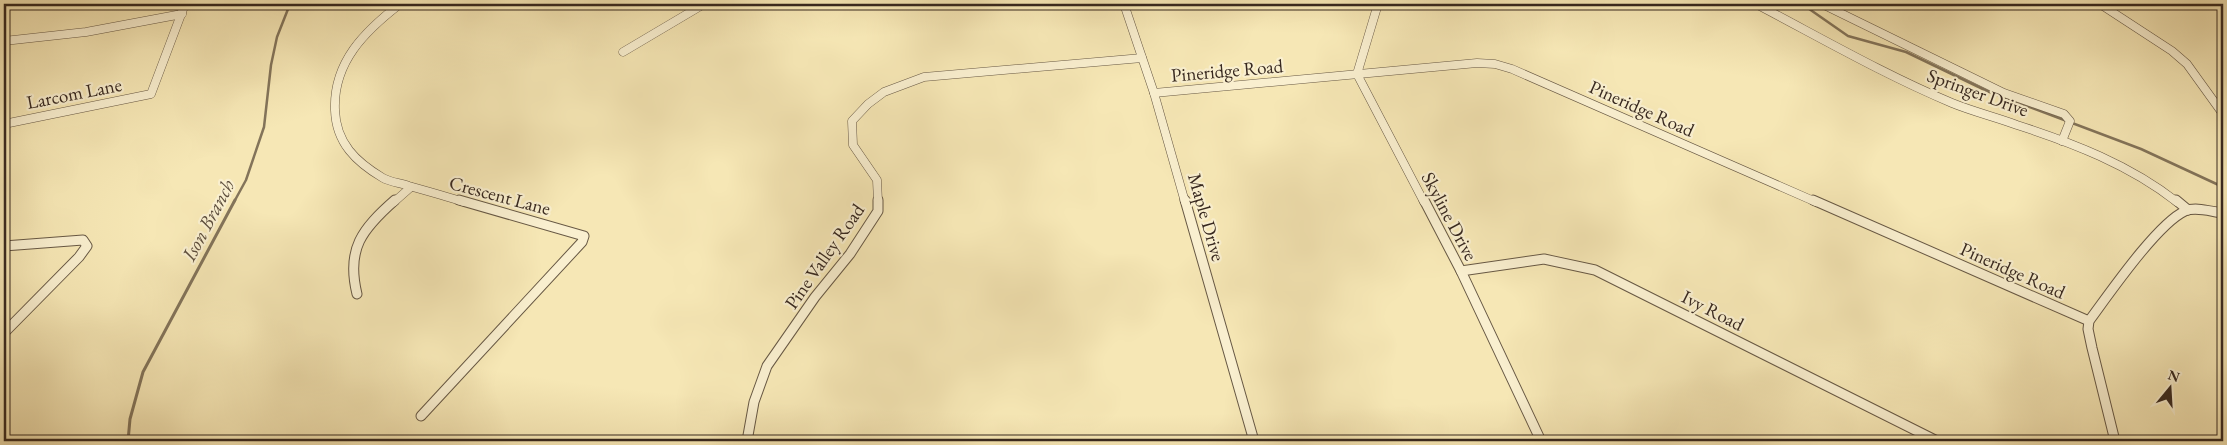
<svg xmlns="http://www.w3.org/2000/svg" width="2227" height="445" viewBox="0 0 2227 445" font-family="'EB Garamond',serif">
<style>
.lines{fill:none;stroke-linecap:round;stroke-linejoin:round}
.stream-far1{stroke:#83745a;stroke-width:2.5}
.stream{stroke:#83745a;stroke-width:3}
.minor-far1-casing{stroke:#675844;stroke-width:9}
.minor-casing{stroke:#675844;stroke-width:11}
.minor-far1{stroke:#f9efcf;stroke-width:8}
.minor{stroke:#f9efcf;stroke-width:9}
.labels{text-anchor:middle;stroke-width:4.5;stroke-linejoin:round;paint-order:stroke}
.street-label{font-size:19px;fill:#37281f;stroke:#f9efcf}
.water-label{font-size:20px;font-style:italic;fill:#5d4e3d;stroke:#f9efcf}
</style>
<rect width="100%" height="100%" fill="#f6e7b5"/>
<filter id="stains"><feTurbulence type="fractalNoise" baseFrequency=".004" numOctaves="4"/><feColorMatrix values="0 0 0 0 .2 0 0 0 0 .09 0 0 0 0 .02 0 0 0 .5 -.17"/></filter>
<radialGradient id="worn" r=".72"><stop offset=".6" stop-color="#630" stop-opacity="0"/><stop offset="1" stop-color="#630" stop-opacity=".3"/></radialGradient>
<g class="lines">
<!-- stream-far1 -->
<g class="stream-far1">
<polyline points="1802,4 1848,36 1906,52 1987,91 2141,149 2223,187"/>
<polyline points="234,202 246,180 264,127 271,65 277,37 290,4"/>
</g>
<!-- stream -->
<polyline class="stream" points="128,441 130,419 143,372 235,200"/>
<!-- minor-far1 casing -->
<g class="minor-far1-casing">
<g id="minor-far1">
<path d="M400 4C365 31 333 62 335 110 336 143 356 162 383 178 390 182 400 183 409 186 427 191 445 196 464 202"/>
<polyline points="1124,4 1154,93 1185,202"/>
<polyline points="1378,4 1357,74 1424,202"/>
<path d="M1756 4C1821 38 1885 75 1952 103 1974 112 1996 117 2017 125 2073 143 2130 165 2177 202"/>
<polyline points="1822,4 2004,93 2064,114 2070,121 2062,141"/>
<polyline points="2100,4 2172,51 2187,64 2223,114"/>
<polyline points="4,41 86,32 182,14"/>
<polyline points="623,52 704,4"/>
<polyline points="1154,93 1477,63 1495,64 1512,69 1816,202"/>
<polyline points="4,124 151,94 185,4"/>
<polyline points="394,202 411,187"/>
<polyline points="878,202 877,180 853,145 852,121 868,104 884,92 924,77 1142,58"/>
</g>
</g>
<!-- minor casing -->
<g class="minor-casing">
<g id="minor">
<polyline points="1185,200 1254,441"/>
<polyline points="1424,200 1461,271 1541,441"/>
<polyline points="1813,200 2089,321"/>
<polyline points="2176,200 2188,210"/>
<polyline points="4,246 83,240 87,246 79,257 4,333"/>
<polyline points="1461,271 1544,259 1595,270 1937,441"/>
<path d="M357 294C346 249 362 229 395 200"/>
<polyline points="421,416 582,242 584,236 459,200"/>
<polyline points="747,441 754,402 767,366 815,297 850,254 878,211 878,200"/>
<path d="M2115 441 2092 348 2088 329 2089 321C2109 294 2157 224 2185 211 2196 206 2212 212 2223 213"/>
</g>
</g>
<!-- minor-far1 -->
<use href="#minor-far1" class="minor-far1"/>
<!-- minor -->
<use href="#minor" class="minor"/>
</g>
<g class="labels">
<!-- street labels -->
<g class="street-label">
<text transform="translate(1227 70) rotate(-5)" y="7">Pineridge Road</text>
<text transform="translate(1978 92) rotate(20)" y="7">Springer Drive</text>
<text transform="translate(74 93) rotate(-11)" y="7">Larcom Lane</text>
<text transform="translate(1642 108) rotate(24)" y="7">Pineridge Road</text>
<text transform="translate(500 195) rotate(15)" y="7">Crescent Lane</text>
<text transform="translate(1450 216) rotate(62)" y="7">Skyline Drive</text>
<text transform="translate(1207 217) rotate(74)" y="7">Maple Drive</text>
<text transform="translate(824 256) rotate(-55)" y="7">Pine Valley Road</text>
<text transform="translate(2013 270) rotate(24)" y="7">Pineridge Road</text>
<text transform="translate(1713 310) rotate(27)" y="7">Ivy Road</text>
</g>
<!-- water labels -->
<g class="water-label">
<text transform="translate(208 220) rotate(-62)" y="7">Ison Branch</text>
</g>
</g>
<!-- margin -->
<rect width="2227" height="445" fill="none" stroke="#f6e7b5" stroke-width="20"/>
<rect x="5" y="5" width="2217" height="435" fill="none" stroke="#37281f" stroke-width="2.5"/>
<rect x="10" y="10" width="2207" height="425" fill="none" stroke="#37281f"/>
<!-- north arrow -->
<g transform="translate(2170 388) rotate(18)" stroke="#f9efcf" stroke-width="4" paint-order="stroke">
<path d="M0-4L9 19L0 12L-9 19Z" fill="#37281f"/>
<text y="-8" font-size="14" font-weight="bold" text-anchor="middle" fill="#37281f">N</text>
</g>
<rect width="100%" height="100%" filter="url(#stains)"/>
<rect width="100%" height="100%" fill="url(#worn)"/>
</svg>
